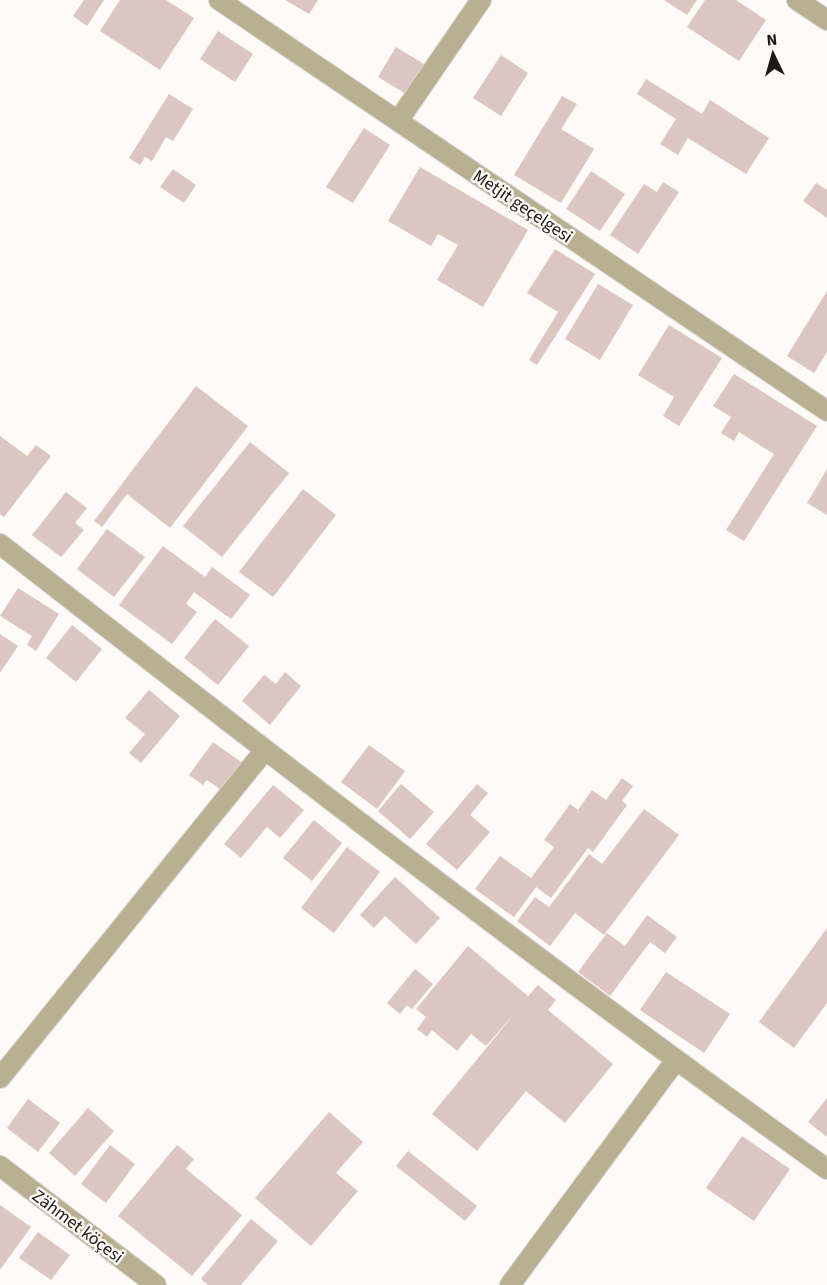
<svg xmlns="http://www.w3.org/2000/svg" width="827" height="1285" viewBox="0 0 827 1285" font-family="'Source Sans 3',sans-serif">
<style>
.building{fill:#dcc6c1}
.lines{fill:none;stroke-linecap:round;stroke-linejoin:round}
.street-casing{stroke:#d9d6d3;stroke-width:22}
.street{stroke:#b8b091;stroke-width:20}
.labels{text-anchor:middle;stroke-width:5;stroke-linejoin:round;paint-order:stroke}
.street-label{font-size:18px;fill:#1e1813;stroke:#fdfaf7}
</style>
<rect width="100%" height="100%" fill="#fdfaf7"/>
<!-- building -->
<g class="building">
<polygon points="84,0 104,0 87,26 73,16"/>
<polygon points="120,0 166,0 194,18 160,70 100,31"/>
<polygon points="285,0 318,0 309,14"/>
<polygon points="664,0 697,0 687,15"/>
<polygon points="705,0 736,0 766,20 739,61 687,27"/>
<polygon points="218,31 253,54 235,82 200,59"/>
<polygon points="396,47 429,67 411,97 378,77"/>
<polygon points="501,55 528,73 501,116 473,98"/>
<polygon points="646,79 702,114 710,100 769,138 746,174 688,138 678,155 660,144 676,119 637,94"/>
<polygon points="169,94 193,109 173,141 166,137 152,161 145,157 140,165 129,158"/>
<polygon points="562,96 577,104 561,129 594,149 561,203 514,175"/>
<polygon points="364,128 390,145 353,203 326,187"/>
<polygon points="420,167 528,230 483,307 437,280 458,245 438,234 431,246 388,221"/>
<polygon points="173,169 196,185 184,203 160,187"/>
<polygon points="591,171 625,194 600,231 566,209"/>
<polygon points="663,182 679,192 638,254 610,235 644,184 657,192"/>
<polygon points="816,183 827,190 827,218 803,201"/>
<polygon points="555,249 595,274 537,365 529,360 558,312 527,293"/>
<polygon points="598,284 633,305 600,360 565,339"/>
<polygon points="827,291 827,352 814,373 787,356"/>
<polygon points="669,325 722,358 679,426 663,416 674,397 638,375"/>
<polygon points="734,374 817,426 744,541 726,530 774,454 739,432 734,441 721,433 731,417 713,406"/>
<polygon points="196,386 248,426 170,528 127,494 102,527 94,521"/>
<polygon points="0,436 27,456 36,445 51,456 4,517 0,514"/>
<polygon points="250,442 289,473 222,557 183,526"/>
<polygon points="827,469 827,515 807,503"/>
<polygon points="303,489 336,515 273,597 239,572"/>
<polygon points="66,492 87,508 75,523 84,530 61,557 32,535"/>
<polygon points="107,529 145,557 114,597 77,569"/>
<polygon points="163,546 205,577 212,567 250,595 231,619 194,592 186,604 197,612 172,644 119,605"/>
<polygon points="18,588 59,614 36,651 27,645 32,636 0,616"/>
<polygon points="215,619 249,646 218,685 184,658"/>
<polygon points="72,625 102,649 76,682 46,658"/>
<polygon points="0,634 18,646 0,673"/>
<polygon points="285,672 301,686 270,725 242,701 264,675 276,684"/>
<polygon points="149,690 180,716 141,763 129,753 145,734 125,718"/>
<polygon points="213,742 244,764 224,792 207,780 203,785 189,775"/>
<polygon points="369,745 405,771 377,809 341,782"/>
<polygon points="622,778 633,786 622,801 627,805 593,852 588,848 551,898 536,887 514,917 475,889 500,856 531,878 554,847 544,840 570,804 578,810 592,790 606,800"/>
<polygon points="401,784 434,812 410,839 378,811"/>
<polygon points="477,784 488,793 470,815 490,832 457,870 426,844"/>
<polygon points="273,785 304,810 280,838 267,827 241,858 224,844"/>
<polygon points="644,809 679,835 604,935 575,913 550,946 517,921 535,897 549,907 589,854 602,864"/>
<polygon points="314,820 342,843 312,881 283,858"/>
<polygon points="347,847 380,872 334,933 301,908"/>
<polygon points="395,877 440,918 416,944 385,916 374,928 360,915"/>
<polygon points="647,915 677,937 665,953 650,942 610,996 578,972 607,933 625,946"/>
<polygon points="827,928 827,1003 794,1048 759,1022"/>
<polygon points="468,946 528,996 538,985 556,1000 548,1010 613,1064 565,1123 526,1091 477,1151 432,1114 516,1012 486,1046 471,1034 457,1051 432,1030 427,1037 417,1029 426,1017 416,1009"/>
<polygon points="415,969 433,984 412,1009 407,1005 400,1014 387,1003"/>
<polygon points="666,972 730,1014 704,1053 640,1010"/>
<polygon points="827,1098 827,1137 808,1122"/>
<polygon points="28,1099 60,1123 38,1152 7,1128"/>
<polygon points="88,1108 114,1131 75,1176 49,1153"/>
<polygon points="329,1112 363,1142 336,1173 358,1191 311,1246 255,1198"/>
<polygon points="742,1136 790,1169 754,1221 706,1188"/>
<polygon points="110,1145 135,1164 106,1203 81,1184"/>
<polygon points="177,1145 194,1159 186,1169 242,1215 192,1276 118,1216"/>
<polygon points="408,1151 477,1206 465,1221 396,1166"/>
<polygon points="0,1205 31,1227 0,1270"/>
<polygon points="251,1219 278,1241 241,1285 208,1285 201,1279"/>
<polygon points="38,1232 70,1255 51,1280 19,1258"/>
</g>
<g class="lines">
<!-- street casing -->
<g class="street-casing">
<g id="street">
<polyline points="219,0 827,411"/>
<polyline points="797,0 827,20"/>
<polyline points="398,121 481,0"/>
<path d="M0 544C272 756 546 968 827 1169"/>
<polyline points="0,1078 265,750"/>
<polyline points="0,1166 156,1285"/>
<polyline points="510,1285 676,1060"/>
</g>
</g>
<!-- street -->
<use href="#street" class="street"/>
</g>
<g class="labels">
<!-- street labels -->
<g class="street-label">
<text transform="translate(523 206) rotate(34)" y="6">Metjit geçelgesi</text>
<text transform="translate(78 1226) rotate(37)" y="6">Zähmet köçesi</text>
</g>
</g>
<!-- north arrow -->
<g transform="translate(773 54) rotate(355)" stroke="#fdfaf7" stroke-width="4.5" paint-order="stroke">
<path d="M0-4.5L10 22L0 15L-10 22Z" fill="#1e1813"/>
<text y="-9" font-size="16" font-weight="bold" text-anchor="middle" fill="#1e1813">N</text>
</g>
</svg>
